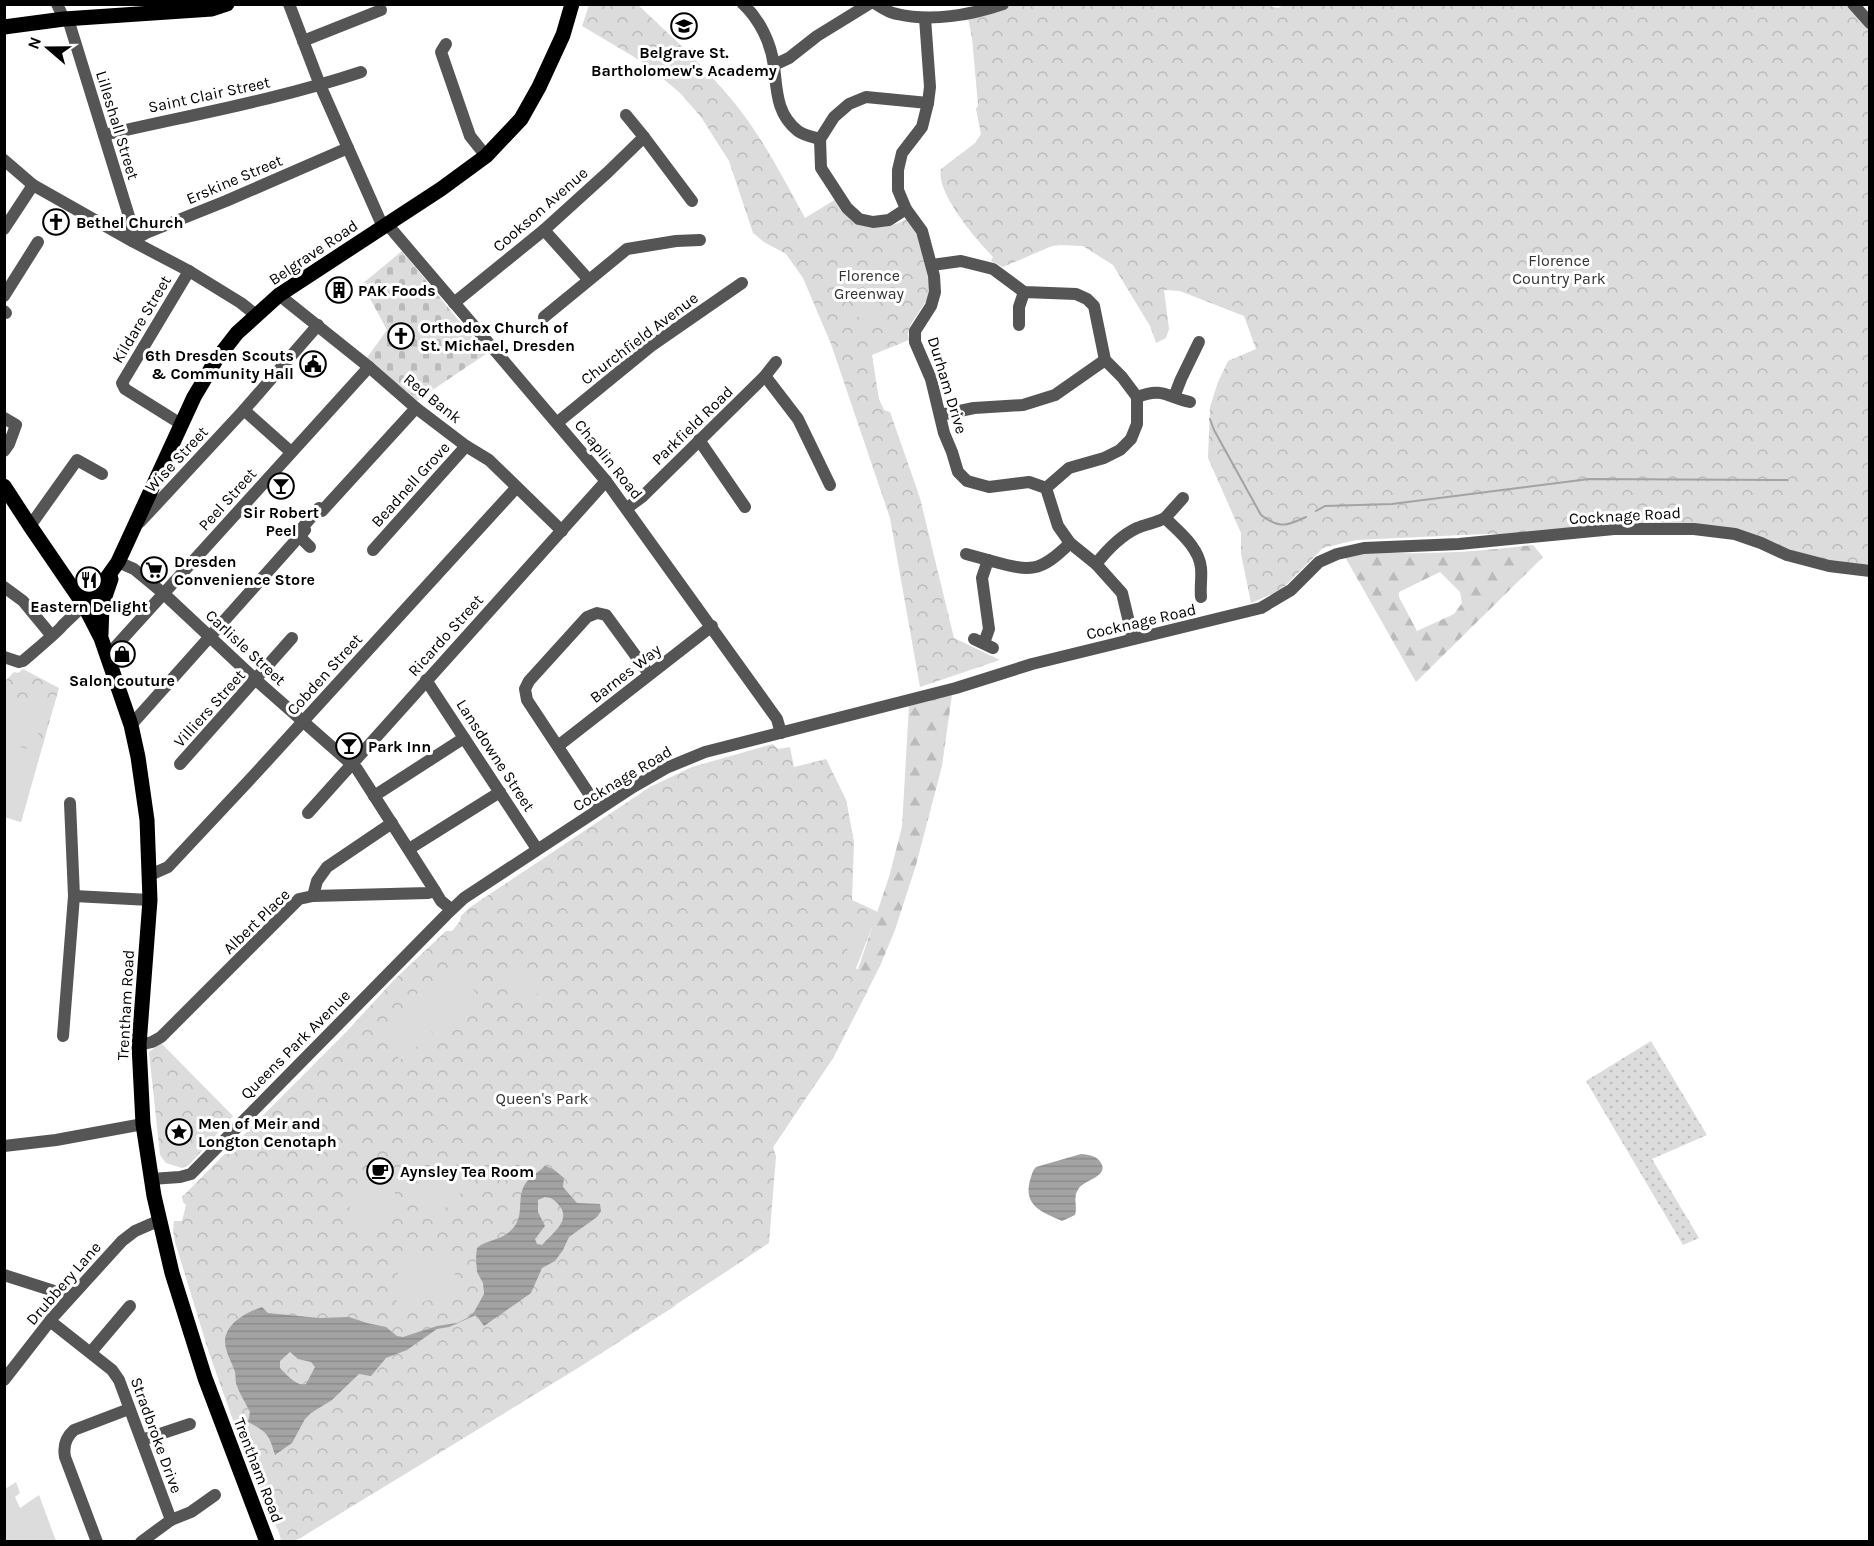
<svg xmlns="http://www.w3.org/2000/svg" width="1874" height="1546" viewBox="0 0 1874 1546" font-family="Karla,sans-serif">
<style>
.grass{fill:url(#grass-dots)}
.forest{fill:url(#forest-firs);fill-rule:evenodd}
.cemetery{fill:url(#cemetery-stones)}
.park{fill:url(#park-crowns)}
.garden{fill:#dcdcdc}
.water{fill:url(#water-rules);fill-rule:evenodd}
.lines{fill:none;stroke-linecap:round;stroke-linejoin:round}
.stream{stroke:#a3a3a3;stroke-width:2}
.minor{stroke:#555;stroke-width:12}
.major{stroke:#000;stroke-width:15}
.labels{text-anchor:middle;stroke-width:6;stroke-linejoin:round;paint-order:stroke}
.poi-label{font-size:16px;font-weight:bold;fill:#000;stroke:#fff;text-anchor:start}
.street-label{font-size:16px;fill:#000;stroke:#fff}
.park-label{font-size:16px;fill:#333;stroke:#fff}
</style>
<defs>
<pattern id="grass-dots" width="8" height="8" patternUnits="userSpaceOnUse" patternTransform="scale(1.5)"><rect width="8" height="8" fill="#dcdcdc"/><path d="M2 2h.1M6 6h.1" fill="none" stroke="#bbb" stroke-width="1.8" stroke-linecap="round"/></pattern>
<pattern id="forest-firs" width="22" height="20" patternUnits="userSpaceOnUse" patternTransform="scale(1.5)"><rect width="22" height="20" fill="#dcdcdc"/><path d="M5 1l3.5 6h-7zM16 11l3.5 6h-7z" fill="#bbb"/></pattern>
<pattern id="cemetery-stones" width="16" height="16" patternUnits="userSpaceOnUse" patternTransform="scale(1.5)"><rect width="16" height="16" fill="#dcdcdc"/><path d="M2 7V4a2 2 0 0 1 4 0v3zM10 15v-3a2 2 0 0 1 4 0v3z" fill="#bbb"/></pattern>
<pattern id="park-crowns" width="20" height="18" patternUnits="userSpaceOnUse" patternTransform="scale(1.5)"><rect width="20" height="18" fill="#dcdcdc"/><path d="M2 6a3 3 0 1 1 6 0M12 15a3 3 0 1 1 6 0" fill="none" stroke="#bbb"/></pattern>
<pattern id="water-rules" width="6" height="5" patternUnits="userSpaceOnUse" patternTransform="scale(1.5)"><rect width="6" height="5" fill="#a3a3a3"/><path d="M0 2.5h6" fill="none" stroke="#8b8b8b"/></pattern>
</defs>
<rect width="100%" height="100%" fill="#fff"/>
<!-- grass -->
<polygon class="grass" points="1651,1041 1707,1135 1652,1159 1699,1238 1683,1245 1586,1081"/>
<!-- forest -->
<g class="forest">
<path d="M1533 545 1543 557 1416 682 1345 557C1372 551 1398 554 1425 553 1461 553 1498 549 1533 545ZM1440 572 1460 592 1462 603 1454 614 1417 631 1399 597V592Z"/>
<polygon points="952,695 942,766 916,865 895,930 880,966 833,1058 773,1147 776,1157 675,1306 578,1368 300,1538 293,1541 281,1541 279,1532 270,1515 305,1489 826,759 846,800 854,843 840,966 858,969 889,877 902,827 909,705"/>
</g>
<!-- cemetery -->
<polygon class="cemetery" points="402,251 486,354 416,401 366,359 387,330 362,284"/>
<!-- park -->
<g class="park">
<path d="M1262 4 1278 8 1285 4 1853 5 1870 30 1869 571 1829 566 1735 534H1485L1356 540 1323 548 1281 590 1251 603 1241 554V533L1208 458 1210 407 1218 382 1228 361 1256 349 1244 316 1180 291 1164 290 1169 329 1166 338 1156 343 1150 326 1113 265 1083 246 1061 245 1052 246 1003 267 991 261 993 257C977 241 935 192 941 169L975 143 981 134 976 109 978 105 972 38 968 18 979 10V5Z"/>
<path d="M589 5H638C670 35 704 66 732 100 762 136 783 178 805 218L836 199C862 220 873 237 907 219L916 230 929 282 930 295 911 324 908 334 909 340 872 355 879 399 884 410 890 412 920 498 954 638 1000 660 920 687 890 518 831 344 803 278 786 254 764 242 753 233 729 161 701 117 680 93 646 64 582 26Z"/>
<polygon points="23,669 59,688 21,822 5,817 5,681 14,672 18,673"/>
<path d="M773 744 778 749 790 747 794 767 826 759 846 800 854 843 852 900 878 912 849 986 858 969 868 990 833 1058 773 1147 776 1157 769 1243C615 1347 457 1442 300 1538L293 1541 281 1542V1536L267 1508 244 1451 209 1353 175 1242 173 1230 174 1221H182L186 1205 183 1202 182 1197 348 1030 394 980 446 931H452L460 921 461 916 469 908 650 787 692 767Z"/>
<polygon points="161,1043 233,1116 190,1164 182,1168 166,1163 160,1155 149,1052"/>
</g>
<!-- garden -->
<g class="garden">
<polygon points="870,288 883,321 863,329 850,294"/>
<polygon points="5,694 46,706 34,749 5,740"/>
<polygon points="5,742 40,753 21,822 5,817"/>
<polygon points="859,929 869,933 857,965 844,960 850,942"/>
<polygon points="454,965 479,997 437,1030 412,998"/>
<polygon points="509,971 552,986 551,988 508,1006 512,987"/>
<polygon points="411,1005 433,1034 400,1060 378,1030"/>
<path d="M441 1163 455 1164 469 1179 470 1184 432 1221C420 1213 411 1202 411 1188Z"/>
<circle cx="373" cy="1203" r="24"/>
<path d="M416 1251C452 1250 465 1259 448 1294L423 1302 411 1309 403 1307 396 1300C394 1279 397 1262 416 1251Z"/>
<polygon points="16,1482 20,1493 15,1497 20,1508 39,1495 56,1541 5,1541 5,1489"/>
</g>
<!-- water -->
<g class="water">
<path d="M1081 1154C1089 1155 1096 1155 1101 1163 1109 1176 1085 1180 1079 1188 1072 1197 1078 1206 1075 1215L1062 1221C1042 1212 1023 1206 1030 1180 1032 1175 1032 1171 1036 1167Z"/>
<path d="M545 1166 553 1169 564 1178 563 1187 577 1203 600 1204 601 1211 597 1217 569 1237 563 1250 555 1261 542 1268 531 1293 484 1326 476 1315 449 1327 437 1329 407 1350 386 1358 371 1376 359 1374 332 1400 311 1413 305 1419 292 1443 275 1455C269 1434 267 1432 248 1422L250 1412C246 1403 240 1395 237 1386 235 1382 236 1377 235 1372 232 1362 225 1352 225 1341 226 1322 248 1312 262 1307L268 1313 319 1318 349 1317 367 1323 386 1327 397 1336 403 1337 437 1326 457 1323 469 1317 474 1312 484 1294 483 1283 477 1272 476 1257 477 1248C489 1238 502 1242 514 1227 524 1215 517 1199 524 1186 528 1178 539 1172 545 1166ZM545 1197C552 1198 553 1199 558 1204 573 1220 552 1233 542 1245L537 1244 535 1239 545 1226 538 1212V1200ZM290 1352 298 1359 311 1362 315 1367 306 1384C297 1387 287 1375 280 1368V1361Z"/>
</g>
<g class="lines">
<!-- stream -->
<g class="stream">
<path d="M1210 419 1214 430 1261 515C1279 529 1287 526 1306 517"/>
<polyline points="1316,511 1325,506 1392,504 1589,479 1787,480"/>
<polyline points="238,1425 249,1421"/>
</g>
<!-- minor -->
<g class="minor">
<polyline points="57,4 64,19"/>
<polyline points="289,4 320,85 383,227"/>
<path d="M743 4C760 20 771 43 774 66 777 90 776 114 798 131 803 135 813 137 820 139"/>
<path d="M876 4C882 8 890 13 897 14 931 22 971 15 1003 4"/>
<polyline points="1853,4 1870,23"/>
<polyline points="925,18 930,87 928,103 922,127 902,153 898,170 898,190 906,209 922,231 934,276 935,292 931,306 915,331 915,342 931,379 944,433 952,452 958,472 967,481 989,487 1029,482 1046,488 1058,526 1070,543 1096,564 1122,593 1133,639"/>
<polyline points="68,19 132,226 132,241 146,233 226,201 348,148"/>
<polyline points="303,41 381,10"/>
<polyline points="446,44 441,52 470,136 486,156"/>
<polyline points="774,65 789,58 817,36 869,4"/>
<polyline points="626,115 644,137 692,201"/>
<path d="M104 135C190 115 277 100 361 72"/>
<polyline points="4,160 33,185 132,241 189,271 241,303 256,315"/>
<polyline points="906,209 889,220 873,222 859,219 847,208 821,168 820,139 834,117 849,104 866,97 928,103"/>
<polyline points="387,224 606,481 777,719 781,733"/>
<polyline points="4,229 33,185"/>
<polyline points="544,230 588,279"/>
<polyline points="932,265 961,261 993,269 1024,292 1076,294 1087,299 1094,306 1105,360 1122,377 1137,397 1137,424 1131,439 1120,450 1104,458 1069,468 1046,488"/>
<polyline points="279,295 369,367 416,408 466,446 489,460 562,531"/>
<polyline points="4,296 38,242"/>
<polyline points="454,303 544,230 608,172 644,137"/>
<polyline points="4,311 6,313"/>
<polyline points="544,317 627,249 676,241 700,240"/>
<polyline points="1019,325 1019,307 1024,292"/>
<polyline points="765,376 798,419 830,485"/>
<path d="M1137 397C1163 387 1167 397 1190 402"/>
<polyline points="1174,397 1181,379 1199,342"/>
<polyline points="244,410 291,452"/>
<polyline points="940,415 974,408 1023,405 1055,395 1105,360"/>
<polyline points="4,418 16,425 9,444 4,451"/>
<polyline points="558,422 651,346 742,283"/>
<polyline points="181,424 125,389 122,383 189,271"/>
<polyline points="699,440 745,507"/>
<polyline points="627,508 642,497 765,376 776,362"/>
<polyline points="322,511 416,408"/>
<polyline points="1165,518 1183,498"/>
<polyline points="140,522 244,410 318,325"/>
<polyline points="30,526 77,460 102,474"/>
<polyline points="299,536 310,547"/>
<polyline points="373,550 466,446"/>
<polyline points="966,554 988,560"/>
<polyline points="118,562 134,569 163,593 256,680 357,769 435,891 441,901 451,909"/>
<path d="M1096 564C1107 550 1120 536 1137 528 1146 524 1156 523 1165 518 1179 532 1199 547 1201 568 1202 577 1200 587 1201 597"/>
<polyline points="4,587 23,601 51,635"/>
<polyline points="974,639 993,648"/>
<path d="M984 643 989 629 982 578 988 560C1029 571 1038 575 1070 543"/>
<polyline points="107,656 369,367"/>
<path d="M4 657 19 662 23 661C31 654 60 630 63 625L84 605"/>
<polyline points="426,680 537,849"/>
<polyline points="131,725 305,530 303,527 319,508"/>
<polyline points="558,746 712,626"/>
<polyline points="180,764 292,638"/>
<polyline points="374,796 464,738"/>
<polyline points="599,809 527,700 525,689 529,681 587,617 597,613 606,615 649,674"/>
<polyline points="308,813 606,481"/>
<polyline points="409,849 500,792"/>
<polyline points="150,875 168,867 255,774 516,488"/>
<polyline points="74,896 150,900"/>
<polyline points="313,896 317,881 327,867 392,823"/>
<polyline points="63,1036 74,896 70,803"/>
<polyline points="139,1045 152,1042 161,1037 299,899 313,896 428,893 435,891"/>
<polyline points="4,1146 56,1140 143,1124"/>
<polyline points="151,1179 180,1177 191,1174 446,915 464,898 633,787 666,768 705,752 956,688 1032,664 1261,608 1291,590 1319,562 1337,554 1364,548 1459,544 1614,529 1694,529 1735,534 1761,543 1787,555 1829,566 1870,571"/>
<polyline points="4,1275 54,1291 68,1300"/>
<polyline points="50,1321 112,1370 119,1380 171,1520 141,1542"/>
<polyline points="91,1352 130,1306"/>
<polyline points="4,1380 53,1317 122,1241 135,1231 158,1221"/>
<polyline points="142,1440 190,1424"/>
<polyline points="171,1520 191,1512 215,1495"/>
<path d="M97 1542 65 1457C63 1446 66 1437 74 1430L129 1409"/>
</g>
<!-- major -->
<g class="major">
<polyline points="4,27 64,19 212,9 227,4"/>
<polyline points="4,486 30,526 84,605 101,638 131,725 138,757 147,820 150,900 139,1045 143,1124 154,1196 172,1273 205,1378 267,1542"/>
<polyline points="84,605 96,593 118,562 194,397 216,360 237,333 279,295 441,189 486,156 521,119 539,87 563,35 572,4"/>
<polyline points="101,634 102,605 111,579"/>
</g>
</g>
<!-- icons -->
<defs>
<g id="school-ring" transform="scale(1.35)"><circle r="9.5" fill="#fff" stroke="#000" stroke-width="1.5"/><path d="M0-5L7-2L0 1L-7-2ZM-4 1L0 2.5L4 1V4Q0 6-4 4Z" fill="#000"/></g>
<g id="church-ring" transform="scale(1.35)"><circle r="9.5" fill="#fff" stroke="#000" stroke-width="1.5"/><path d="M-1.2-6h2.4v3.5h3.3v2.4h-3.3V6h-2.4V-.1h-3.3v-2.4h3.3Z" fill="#000"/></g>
<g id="building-ring" transform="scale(1.35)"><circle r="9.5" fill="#fff" stroke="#000" stroke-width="1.5"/><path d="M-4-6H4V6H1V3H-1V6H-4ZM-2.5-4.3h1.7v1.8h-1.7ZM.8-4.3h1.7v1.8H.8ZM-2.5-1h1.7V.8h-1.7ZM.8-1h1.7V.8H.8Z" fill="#000"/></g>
<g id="civic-ring" transform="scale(1.35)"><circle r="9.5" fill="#fff" stroke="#000" stroke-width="1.5"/><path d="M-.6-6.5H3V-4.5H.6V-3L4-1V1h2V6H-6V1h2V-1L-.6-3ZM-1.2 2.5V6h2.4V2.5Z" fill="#000"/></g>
<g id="bar-ring" transform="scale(1.35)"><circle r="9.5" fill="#fff" stroke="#000" stroke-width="1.5"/><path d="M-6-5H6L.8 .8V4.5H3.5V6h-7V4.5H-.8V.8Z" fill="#000"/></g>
<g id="supermarket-ring" transform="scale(1.35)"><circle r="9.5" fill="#fff" stroke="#000" stroke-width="1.5"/><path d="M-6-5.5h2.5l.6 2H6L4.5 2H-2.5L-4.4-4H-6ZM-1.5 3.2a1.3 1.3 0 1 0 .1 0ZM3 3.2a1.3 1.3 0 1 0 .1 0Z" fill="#000"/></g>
<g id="restaurant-ring" transform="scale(1.35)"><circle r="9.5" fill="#fff" stroke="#000" stroke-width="1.5"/><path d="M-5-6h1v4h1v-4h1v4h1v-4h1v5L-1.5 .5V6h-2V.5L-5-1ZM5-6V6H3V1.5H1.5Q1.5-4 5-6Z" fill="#000"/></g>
<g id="shop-ring" transform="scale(1.35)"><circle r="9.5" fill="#fff" stroke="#000" stroke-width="1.5"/><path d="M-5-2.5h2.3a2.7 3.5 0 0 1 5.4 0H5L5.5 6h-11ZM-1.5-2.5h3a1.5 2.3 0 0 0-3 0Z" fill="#000"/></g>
<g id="sight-ring" transform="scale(1.35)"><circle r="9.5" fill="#fff" stroke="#000" stroke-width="1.5"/><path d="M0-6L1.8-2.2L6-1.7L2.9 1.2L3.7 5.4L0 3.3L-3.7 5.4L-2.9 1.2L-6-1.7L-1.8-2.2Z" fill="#000"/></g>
<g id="cafe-ring" transform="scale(1.35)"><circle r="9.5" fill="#fff" stroke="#000" stroke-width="1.5"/><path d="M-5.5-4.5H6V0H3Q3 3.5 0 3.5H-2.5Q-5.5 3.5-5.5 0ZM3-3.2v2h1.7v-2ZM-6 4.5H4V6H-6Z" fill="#000"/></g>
</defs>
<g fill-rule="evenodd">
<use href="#school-ring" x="684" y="26"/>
<use href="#church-ring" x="56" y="222"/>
<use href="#building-ring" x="339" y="290"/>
<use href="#church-ring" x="401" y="336"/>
<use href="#civic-ring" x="313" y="364"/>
<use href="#bar-ring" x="281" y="486"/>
<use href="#supermarket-ring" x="154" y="570"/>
<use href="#restaurant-ring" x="89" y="580"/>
<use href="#shop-ring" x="122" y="654"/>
<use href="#bar-ring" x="349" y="746"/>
<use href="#sight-ring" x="179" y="1132"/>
<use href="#cafe-ring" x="380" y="1171"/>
</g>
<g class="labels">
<!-- poi labels -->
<g class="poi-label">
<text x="684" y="58" text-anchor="middle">Belgrave St.<tspan x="684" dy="18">Bartholomew's Academy</tspan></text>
<text x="76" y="228">Bethel Church</text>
<text x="358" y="296">PAK Foods</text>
<text x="420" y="333">Orthodox Church of<tspan x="420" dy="18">St. Michael, Dresden</tspan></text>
<text x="294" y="361" text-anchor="end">6th Dresden Scouts<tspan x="294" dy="18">&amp; Community Hall</tspan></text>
<text x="281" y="518" text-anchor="middle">Sir Robert<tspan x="281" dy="18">Peel</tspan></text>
<text x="174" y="567">Dresden<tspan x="174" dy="18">Convenience Store</tspan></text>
<text x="89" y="612" text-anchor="middle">Eastern Delight</text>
<text x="122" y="686" text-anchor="middle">Salon couture</text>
<text x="368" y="752">Park Inn</text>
<text x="198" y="1129">Men of Meir and<tspan x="198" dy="18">Longton Cenotaph</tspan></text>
<text x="400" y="1177">Aynsley Tea Room</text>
</g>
<!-- street labels -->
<g class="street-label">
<text transform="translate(209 94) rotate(-12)" y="6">Saint Clair Street</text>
<text transform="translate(118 125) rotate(73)" y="6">Lilleshall Street</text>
<text transform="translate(234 179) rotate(-23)" y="6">Erskine Street</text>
<text transform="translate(540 209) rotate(-41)" y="6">Cookson Avenue</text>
<text transform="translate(313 252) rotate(-34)" y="6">Belgrave Road</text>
<text transform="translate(141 319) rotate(-59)" y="6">Kildare Street</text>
<text transform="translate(639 338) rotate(-37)" y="6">Churchfield Avenue</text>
<text transform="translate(948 385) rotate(73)" y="6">Durham Drive</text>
<text transform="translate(433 398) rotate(39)" y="6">Red Bank</text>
<text transform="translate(692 425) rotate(-44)" y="6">Parkfield Road</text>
<text transform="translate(176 459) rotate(-47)" y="6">Wise Street</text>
<text transform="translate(609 459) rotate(51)" y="6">Chaplin Road</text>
<text transform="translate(410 484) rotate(-48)" y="6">Beadnell Grove</text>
<text transform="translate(227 499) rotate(-48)" y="6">Peel Street</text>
<text transform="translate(1625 515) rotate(-3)" y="6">Cocknage Road</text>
<text transform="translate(1141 621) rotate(-13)" y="6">Cocknage Road</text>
<text transform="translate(445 635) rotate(-48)" y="6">Ricardo Street</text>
<text transform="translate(246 647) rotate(43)" y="6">Carlisle Street</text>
<text transform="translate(625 673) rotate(-38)" y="6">Barnes Way</text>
<text transform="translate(324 674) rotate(-48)" y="6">Cobden Street</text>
<text transform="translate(209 708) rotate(-48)" y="6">Villiers Street</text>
<text transform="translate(496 755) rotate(57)" y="6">Lansdowne Street</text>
<text transform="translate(622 778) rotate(-31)" y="6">Cocknage Road</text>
<text transform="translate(256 921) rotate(-44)" y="6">Albert Place</text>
<text transform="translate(125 1005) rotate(-87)" y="6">Trentham Road</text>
<text transform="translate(295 1044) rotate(-45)" y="6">Queens Park Avenue</text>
<text transform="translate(63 1283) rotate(-49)" y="6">Drubbery Lane</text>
<text transform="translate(157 1435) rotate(70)" y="6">Stradbroke Drive</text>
<text transform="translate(259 1470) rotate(69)" y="6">Trentham Road</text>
</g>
<!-- park labels -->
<g class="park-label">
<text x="1559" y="266">Florence<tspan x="1559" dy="18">Country Park</tspan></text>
<text x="869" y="281">Florence<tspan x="869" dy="18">Greenway</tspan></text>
<text x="542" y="1104">Queen's Park</text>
</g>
</g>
<!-- border -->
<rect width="1874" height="1546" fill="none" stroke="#000000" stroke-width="12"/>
<!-- north arrow -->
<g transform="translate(48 48) rotate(290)" stroke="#ffffff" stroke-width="4.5" paint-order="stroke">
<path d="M0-4.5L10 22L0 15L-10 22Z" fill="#000000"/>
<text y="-9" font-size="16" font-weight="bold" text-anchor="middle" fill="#000000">N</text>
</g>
</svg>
